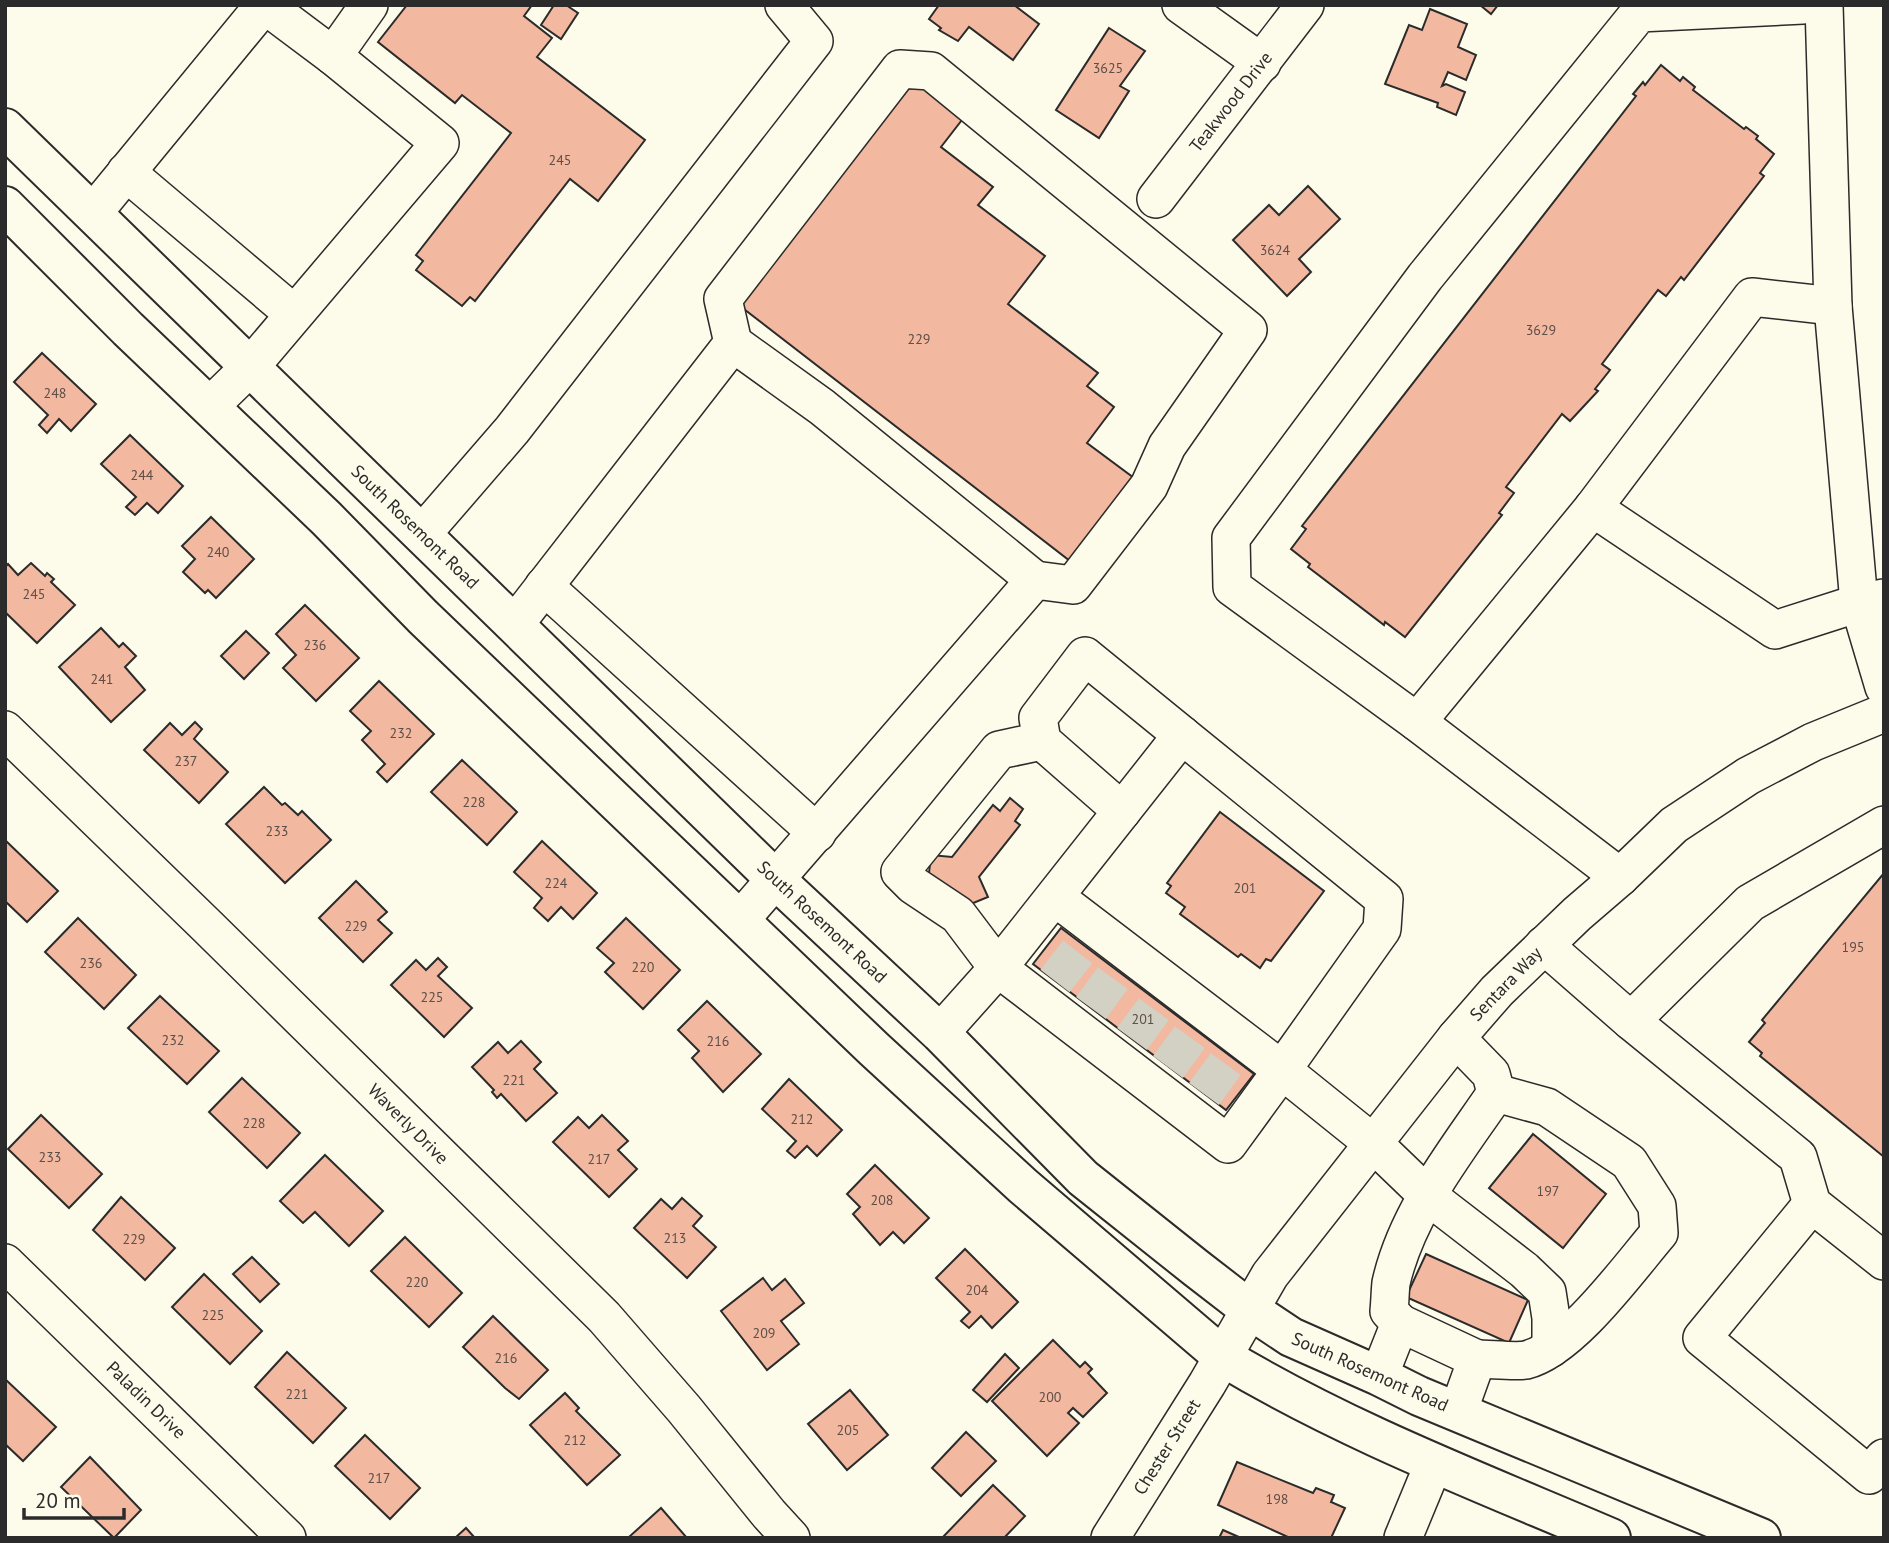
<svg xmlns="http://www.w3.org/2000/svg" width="1889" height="1543" viewBox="0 0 1889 1543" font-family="'PT Sans',sans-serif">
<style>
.building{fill:#f2b8a0;stroke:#2b2b2b;stroke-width:2}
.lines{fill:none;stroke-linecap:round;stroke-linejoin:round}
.minor-tunnel{stroke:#d3d1c4;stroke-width:37;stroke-dasharray:37 18;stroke-linecap:butt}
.minor-casing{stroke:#2b2b2b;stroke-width:40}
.major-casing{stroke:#2b2b2b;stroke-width:42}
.minor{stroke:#fdfbea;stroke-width:37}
.major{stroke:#fdfbea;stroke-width:38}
.labels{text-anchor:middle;stroke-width:5;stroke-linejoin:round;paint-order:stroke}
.number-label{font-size:14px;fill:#5d4e48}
.street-label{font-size:18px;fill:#2b2b2b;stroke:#fdfbea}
</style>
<rect width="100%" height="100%" fill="#fdfbea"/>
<!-- building -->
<g class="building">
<polygon points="407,5 532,5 524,16 552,38 537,57 645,140 598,201 570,179 475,301 470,297 462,306 416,270 423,261 416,255 511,133 462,95 455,103 378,42"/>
<polygon points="554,5 566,5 578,13 561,39 541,25"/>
<polygon points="939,5 1014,5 1039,24 1013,60 969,27 958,41 939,30 941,28 929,19"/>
<polygon points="1480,5 1498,5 1491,14"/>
<polygon points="1430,9 1467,24 1458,47 1476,55 1466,80 1448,72 1442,86 1446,84 1465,92 1456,115 1437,107 1438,103 1385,84 1409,25 1422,30"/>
<polygon points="1109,28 1145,51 1120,86 1129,91 1099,138 1056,110"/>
<polygon points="1661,65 1680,81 1683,77 1695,87 1693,90 1744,129 1746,127 1758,136 1756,139 1774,154 1760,173 1764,176 1684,280 1681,277 1666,296 1658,290 1602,364 1610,370 1595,389 1598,391 1570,421 1562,414 1506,487 1514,493 1499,513 1502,515 1405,637 1385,622 1384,625 1308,567 1310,564 1291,549 1306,529 1302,526 1636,96 1633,94 1643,82 1645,85"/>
<polygon points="926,86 965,116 941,147 993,187 978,205 1045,256 1008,304 1098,373 1087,386 1114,407 1087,443 1134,478 1070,561 740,306 907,89"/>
<polygon points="1308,186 1340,219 1299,259 1311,272 1287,296 1233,240 1269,205 1279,215"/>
<polygon points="42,353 96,404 71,431 59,419 47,433 39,425 48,415 14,382"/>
<polygon points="130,435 183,486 158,513 147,503 135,515 126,507 136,497 101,464"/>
<polygon points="211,517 254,559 216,598 208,590 205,593 183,572 195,559 182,546"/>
<polygon points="31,563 45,576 47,573 54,579 51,582 75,605 37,643 5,612 5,567 8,564 18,575"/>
<polygon points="305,605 359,658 316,701 283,668 296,655 276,634"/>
<polygon points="101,628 119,647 123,643 136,656 125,667 145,690 111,722 59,667"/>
<polygon points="246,631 269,653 244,679 221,656"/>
<polygon points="379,681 434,734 387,782 377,772 385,764 362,740 371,731 350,711"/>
<polygon points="195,722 202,729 194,739 228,772 199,803 144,750 170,723 182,735"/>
<polygon points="462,760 517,812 487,845 431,792"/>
<polygon points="264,787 282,805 285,803 298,815 302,811 331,840 285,883 226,824"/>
<polygon points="1010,798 1023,809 1015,821 1020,825 979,877 988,897 961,908 928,882 931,855 952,857 993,805 1000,811"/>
<polygon points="1220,812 1324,891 1271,961 1266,959 1260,968 1241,954 1238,957 1180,914 1185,907 1166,893 1171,886 1167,883"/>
<polygon points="5,840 58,891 27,922 5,901"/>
<polygon points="542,841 597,893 573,919 561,907 548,921 534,908 542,898 514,872"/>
<polygon points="1884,873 1884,1157 1760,1056 1762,1053 1749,1042 1765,1023 1762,1020"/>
<polygon points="356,881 387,912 378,920 392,933 363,962 319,918"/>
<polygon points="78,918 136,975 104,1009 45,952"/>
<polygon points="626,918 680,970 643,1009 605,972 614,963 597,948"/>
<polygon points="1061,928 1254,1074 1226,1110 1033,964"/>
<polygon points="438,958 447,967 438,976 472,1008 444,1037 391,985 416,960 426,970"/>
<polygon points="160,996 219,1051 187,1084 128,1028"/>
<polygon points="707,1001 761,1054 723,1092 692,1058 699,1051 678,1030"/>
<polygon points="521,1041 541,1062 534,1069 557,1093 526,1121 501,1094 497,1098 492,1092 494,1090 472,1067 498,1042 508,1053"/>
<polygon points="242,1078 300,1133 267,1168 209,1112"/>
<polygon points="789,1079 842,1130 817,1156 807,1146 795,1158 787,1151 796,1141 762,1109"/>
<polygon points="41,1115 102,1174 69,1208 8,1149"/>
<polygon points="602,1115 628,1141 618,1150 637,1169 609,1197 553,1142 578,1117 589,1128"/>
<polygon points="1533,1134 1606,1194 1563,1248 1489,1188"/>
<polygon points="325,1155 383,1211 349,1246 315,1212 303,1223 280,1201"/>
<polygon points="875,1165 929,1218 904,1243 893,1232 880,1245 853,1214 860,1207 847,1194"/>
<polygon points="121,1197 175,1248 145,1280 93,1230"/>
<polygon points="682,1198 702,1216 693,1226 716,1247 687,1278 634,1228 661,1199 672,1209"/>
<polygon points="405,1237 462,1293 429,1327 371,1271"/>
<polygon points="965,1249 1018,1302 992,1328 981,1316 969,1328 961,1321 970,1312 936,1278"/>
<polygon points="1426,1254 1528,1300 1509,1343 1406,1297"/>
<polygon points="252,1257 279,1284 260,1302 233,1274"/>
<polygon points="204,1274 262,1331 230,1364 172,1307"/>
<polygon points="763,1278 772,1290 785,1279 804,1303 781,1321 799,1344 767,1370 721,1311"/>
<polygon points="493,1316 548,1370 519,1399 505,1388 463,1347"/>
<polygon points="1053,1340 1080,1367 1085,1362 1092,1369 1088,1373 1107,1393 1083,1417 1073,1408 1068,1413 1079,1423 1047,1456 992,1401"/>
<polygon points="287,1352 346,1408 313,1443 255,1387"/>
<polygon points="1005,1354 1019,1368 987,1402 973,1390"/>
<polygon points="5,1379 56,1427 23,1461 5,1444"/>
<polygon points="850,1390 888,1435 847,1470 808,1424"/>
<polygon points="565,1393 579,1408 576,1411 620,1455 587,1485 530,1425"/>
<polygon points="966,1432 996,1461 961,1496 932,1468"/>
<polygon points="365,1435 420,1488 390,1519 335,1466"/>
<polygon points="90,1457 141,1510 114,1538 61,1487"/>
<polygon points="1237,1462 1313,1493 1316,1488 1334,1495 1331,1502 1345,1508 1331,1538 1290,1538 1218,1505"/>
<polygon points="993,1485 1025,1516 1004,1538 942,1538"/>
<polygon points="661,1508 687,1538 630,1538 629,1537"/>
<polygon points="466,1528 475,1538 455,1538"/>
<polygon points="1223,1530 1241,1538 1219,1538"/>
</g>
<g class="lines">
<!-- minor-tunnel -->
<g class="minor-tunnel">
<polyline points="1055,981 1083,945"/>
<polyline points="1091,1008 1118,971"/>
<polyline points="1132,1039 1159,1002"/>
<polyline points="1168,1067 1195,1030"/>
<polyline points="1204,1094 1231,1057"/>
</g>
<!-- minor casing -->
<g class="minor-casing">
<g id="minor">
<polyline points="265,5 333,56 369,5"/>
<polyline points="1181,5 1262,63"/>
<polyline points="1824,5 1833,306 1859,603 1884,687"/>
<polyline points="126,172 294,314"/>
<polyline points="1156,199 1305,5"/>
<polyline points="93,213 264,5"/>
<polyline points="733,343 822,407 1035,580"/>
<polyline points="210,406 250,367 440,143 333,56"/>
<polyline points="1593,508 1775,630 1859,603 1883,598"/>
<polyline points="422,534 512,430 814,41 784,5"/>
<polyline points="544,586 817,833"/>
<polyline points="515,624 733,343 723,299 900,69 931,71 1248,330 1167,446 1149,486 1073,585 1035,580 740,920"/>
<polyline points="1417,722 1593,508 1752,297 1833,306"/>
<polyline points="5,730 207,926 604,1317 684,1409 769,1514 791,1538"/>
<polyline points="1042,741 999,750 900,872 913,885 958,915 998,968 1182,735 1384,899 1382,929 1282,1070 1055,897"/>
<polyline points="1122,811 1042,741 1038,718 1085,656 1182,735"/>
<polyline points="1620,877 1417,722 1232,587 1231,538 1425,277 1639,13 1803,5"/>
<polyline points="1544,945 1631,1021 1798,1157 1812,1204 1884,1261"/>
<polyline points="1631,1021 1750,903 1884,825"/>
<polyline points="940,1033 998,968 1228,1144 1282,1070 1374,1144 1428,1196 1524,1270 1547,1292 1551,1318 1551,1348"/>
<polyline points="1812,1204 1702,1338 1869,1475 1884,1458"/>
<polyline points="5,1263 287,1538"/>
<path d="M1400 1323 1389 1311C1390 1302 1390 1292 1391 1283 1407 1212 1456 1152 1496 1093L1491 1074 1456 1038"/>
<path d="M1477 1359C1490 1359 1515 1362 1526 1360 1571 1349 1629 1268 1659 1233L1657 1206 1629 1162 1547 1107 1496 1093"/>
<polyline points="1379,1376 1400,1323 1477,1359 1458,1412"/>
<polyline points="1110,1538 1207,1384 1270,1275 1456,1038 1497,991 1577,914 1620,877 1674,825 1748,776 1813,742 1884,713"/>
<polyline points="1403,1538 1434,1463"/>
</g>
</g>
<!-- major casing -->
<g class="major-casing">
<g id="major">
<polyline points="5,128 775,879 940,1033 1083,1178 1196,1268 1249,1309 1291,1337 1379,1376 1419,1396 1761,1538"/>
<path d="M5 206 128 329 326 518 423 617 874 1049 1023 1186 1223 1357C1346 1431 1480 1482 1611 1538"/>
</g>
</g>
<!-- minor -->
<use href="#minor" class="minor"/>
<!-- major -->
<use href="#major" class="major"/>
</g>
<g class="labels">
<!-- number labels -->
<g class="number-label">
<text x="1108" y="73">3625</text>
<text x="560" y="165">245</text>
<text x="1275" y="255">3624</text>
<text x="1541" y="335">3629</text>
<text x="919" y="344">229</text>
<text x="55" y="398">248</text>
<text x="142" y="480">244</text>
<text x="218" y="557">240</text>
<text x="34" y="599">245</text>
<text x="315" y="650">236</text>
<text x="102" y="684">241</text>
<text x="401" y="738">232</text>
<text x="186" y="766">237</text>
<text x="474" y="807">228</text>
<text x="277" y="836">233</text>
<text x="556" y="888">224</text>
<text x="1245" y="893">201</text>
<text x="356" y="931">229</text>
<text x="1853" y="952">195</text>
<text x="91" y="968">236</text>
<text x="643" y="972">220</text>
<text x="432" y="1002">225</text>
<text x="1143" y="1024">201</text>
<text x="173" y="1045">232</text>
<text x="718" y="1046">216</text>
<text x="514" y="1085">221</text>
<text x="802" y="1124">212</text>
<text x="254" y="1128">228</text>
<text x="50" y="1162">233</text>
<text x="599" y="1164">217</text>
<text x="1548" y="1196">197</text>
<text x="882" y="1205">208</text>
<text x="675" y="1243">213</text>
<text x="134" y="1244">229</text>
<text x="417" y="1287">220</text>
<text x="977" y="1295">204</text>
<text x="213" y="1320">225</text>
<text x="764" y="1338">209</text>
<text x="506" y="1363">216</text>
<text x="297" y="1399">221</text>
<text x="1050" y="1402">200</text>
<text x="848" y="1435">205</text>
<text x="575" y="1445">212</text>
<text x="379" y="1483">217</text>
<text x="1277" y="1504">198</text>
</g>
<!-- street labels -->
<g class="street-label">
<text transform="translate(1231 102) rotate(-52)" y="6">Teakwood Drive</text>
<text transform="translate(415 527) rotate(44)" y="6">South Rosemont Road</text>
<text transform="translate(822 922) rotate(43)" y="6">South Rosemont Road</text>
<text transform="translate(1506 984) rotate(-46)" y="6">Sentara Way</text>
<text transform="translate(408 1124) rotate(45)" y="6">Waverly Drive</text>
<text transform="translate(1370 1372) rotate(24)" y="6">South Rosemont Road</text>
<text transform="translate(146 1400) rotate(44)" y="6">Paladin Drive</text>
<text transform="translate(1167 1447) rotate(-58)" y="6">Chester Street</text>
</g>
</g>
<!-- border -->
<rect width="1889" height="1543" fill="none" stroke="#2b2b2b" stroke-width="14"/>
<!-- scale -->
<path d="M24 1508v10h100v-10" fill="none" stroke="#2b2b2b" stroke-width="3.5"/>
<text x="35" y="1508" font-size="21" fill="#2b2b2b" stroke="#fdfbea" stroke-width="5" paint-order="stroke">20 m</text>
</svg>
